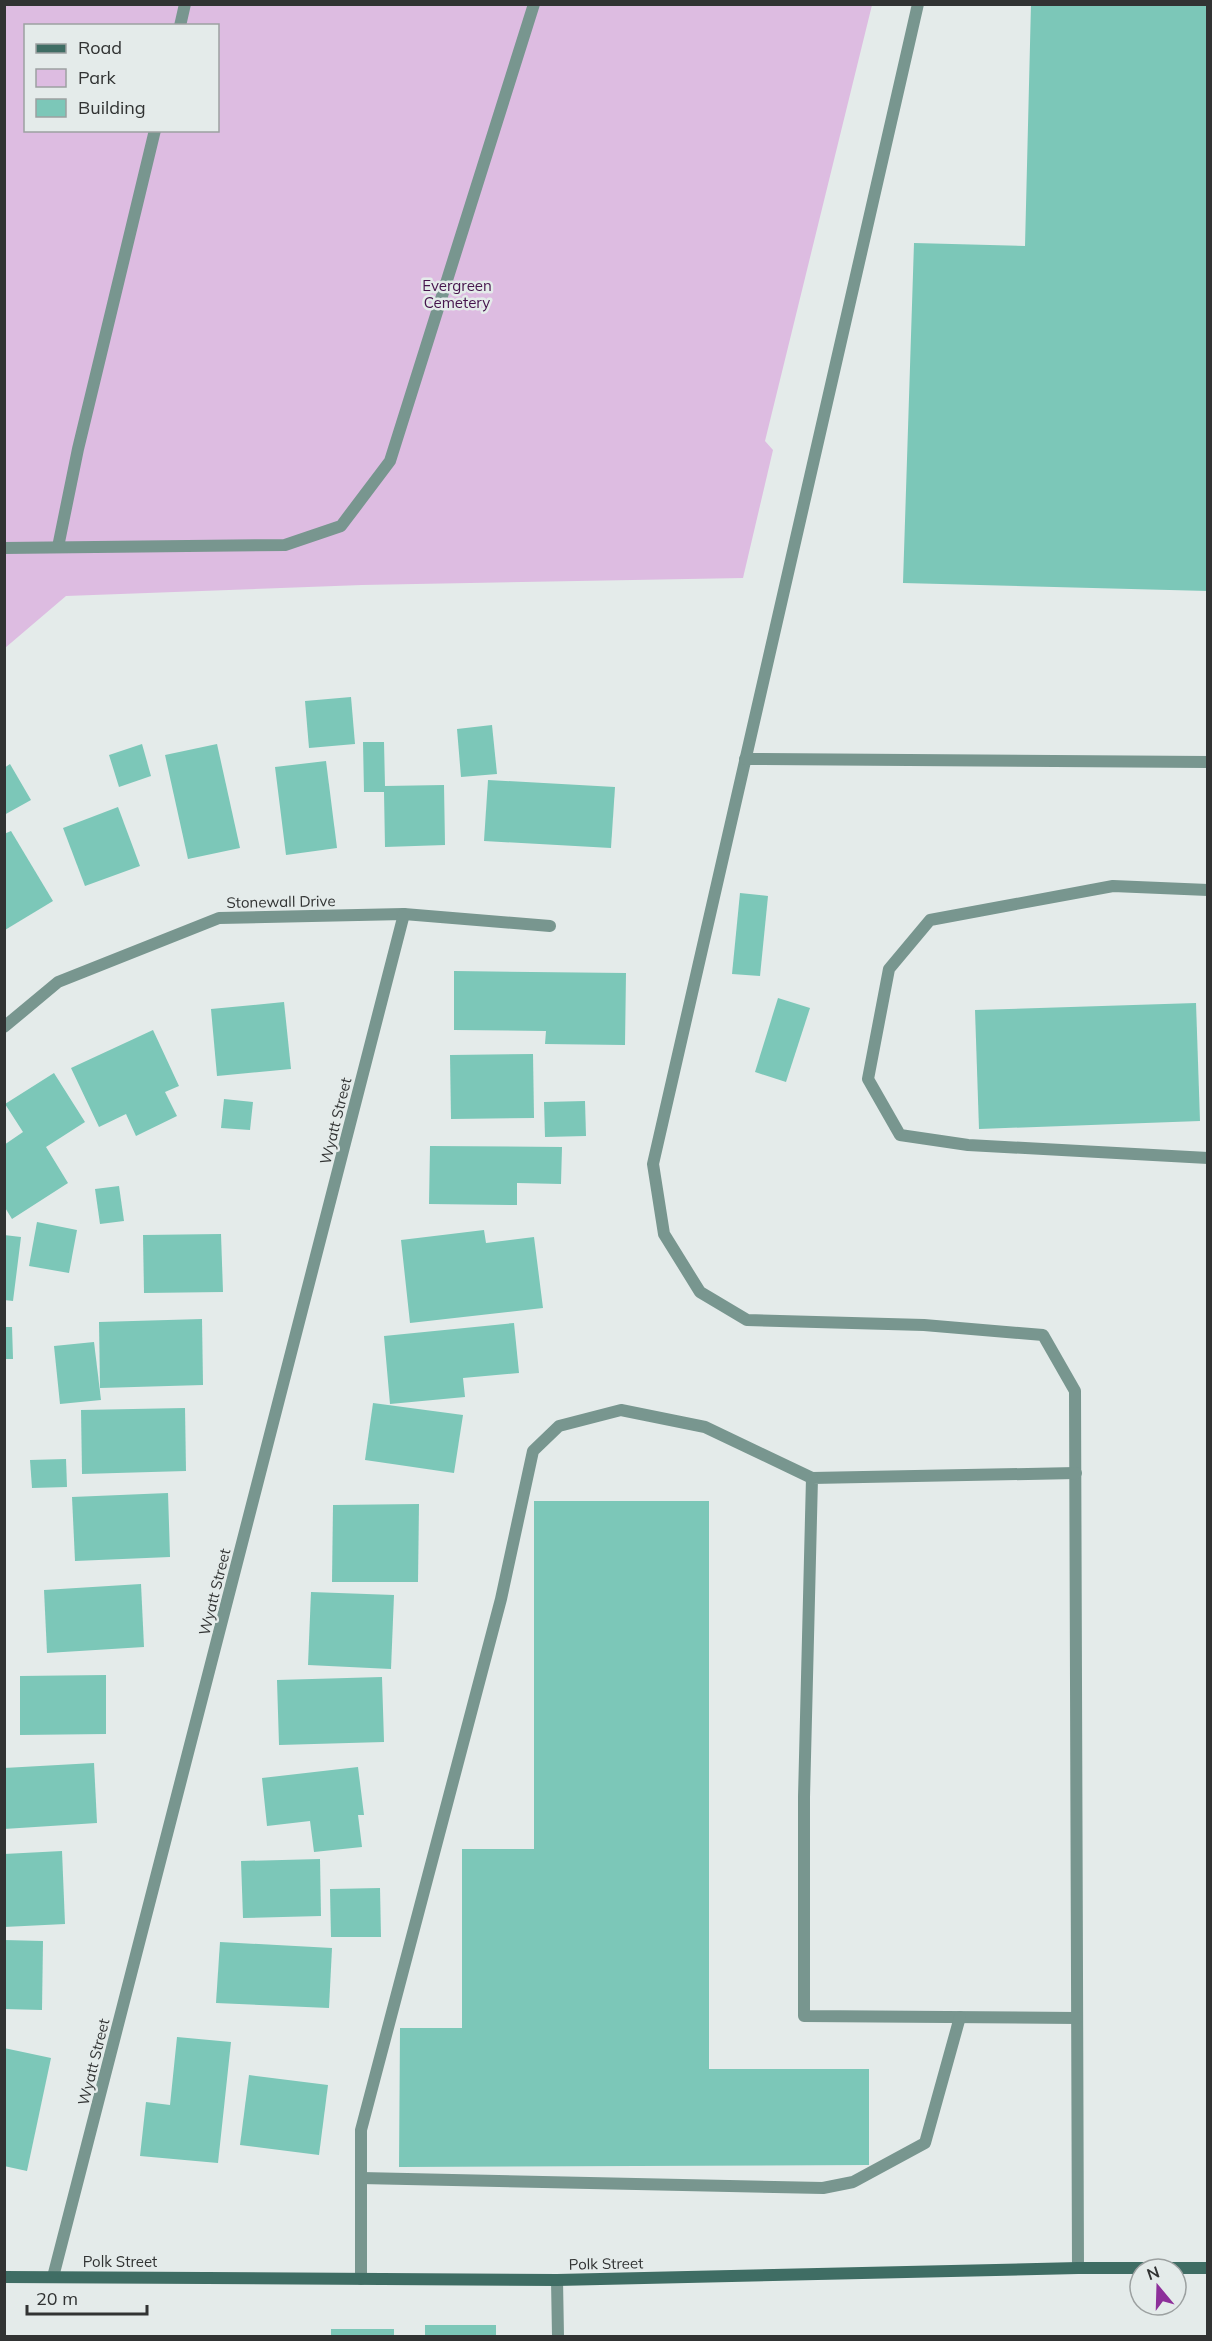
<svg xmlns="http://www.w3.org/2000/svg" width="1212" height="2341" viewBox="0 0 1212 2341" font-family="Mulish,sans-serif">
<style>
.green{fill:#ddbce1;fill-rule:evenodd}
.building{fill:#7cc7b8}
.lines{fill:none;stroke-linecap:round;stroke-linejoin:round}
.service{stroke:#78968f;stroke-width:12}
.minor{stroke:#78968f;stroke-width:12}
.secondary{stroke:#3f6d64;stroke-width:12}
.labels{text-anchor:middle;stroke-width:5;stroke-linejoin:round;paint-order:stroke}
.park-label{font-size:15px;fill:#45144c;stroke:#e4ebea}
.street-label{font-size:15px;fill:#313333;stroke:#e4ebea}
</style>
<rect width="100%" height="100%" fill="#e4ebea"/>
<!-- green -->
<path class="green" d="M5 5H872L765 441 773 450 743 578 362 585 66 596 5 648ZM26 26H218V130H26Z"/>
<!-- building -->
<g class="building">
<polygon points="1031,4 1208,4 1208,591 903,583 914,243 1025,246"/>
<polygon points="351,697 355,744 309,748 305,701"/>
<polygon points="492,725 497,774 461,777 457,729"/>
<polygon points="363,742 384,742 385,786 444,785 445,845 385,847 384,792 364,792"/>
<polygon points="142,744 151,776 119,787 109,755"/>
<polygon points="217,744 240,848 188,859 165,755"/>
<polygon points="326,761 337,848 286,855 275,767"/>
<polygon points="10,764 31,800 4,815 4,768"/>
<polygon points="488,780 615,787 611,848 484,841"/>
<polygon points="118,807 140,866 85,886 63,828"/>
<polygon points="11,831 53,901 5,930 4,834"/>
<polygon points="740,893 768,896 760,976 732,974"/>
<polygon points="454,971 626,973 625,1045 545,1044 546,1031 454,1030"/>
<polygon points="778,998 810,1008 786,1082 755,1072"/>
<polygon points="284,1002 291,1069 217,1076 211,1009"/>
<polygon points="1196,1003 1200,1121 979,1129 975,1010"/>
<polygon points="153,1030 179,1086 165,1092 177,1116 136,1136 126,1114 99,1127 71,1068"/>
<polygon points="533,1054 534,1118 451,1119 450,1055"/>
<polygon points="54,1073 85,1122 46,1147 68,1183 12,1219 4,1206 4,1145 23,1132 5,1104"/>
<polygon points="224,1099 253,1102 250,1130 221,1128"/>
<polygon points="585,1101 586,1136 545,1137 544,1102"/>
<polygon points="430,1146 562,1147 561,1184 517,1183 517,1205 429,1204"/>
<polygon points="119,1186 124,1221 100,1224 95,1189"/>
<polygon points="37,1222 77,1230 69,1273 29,1266"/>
<polygon points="484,1230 486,1243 534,1237 543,1308 410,1323 401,1240"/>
<polygon points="221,1234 223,1292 144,1293 143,1235"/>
<polygon points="4,1235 21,1237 13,1301 4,1300"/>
<polygon points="202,1319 203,1385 100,1388 99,1322"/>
<polygon points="514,1323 519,1373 463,1378 465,1397 390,1404 384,1336"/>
<polygon points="4,1327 12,1327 13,1359 4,1359"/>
<polygon points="94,1342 101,1400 60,1404 54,1346"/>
<polygon points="373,1403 463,1415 454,1473 365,1460"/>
<polygon points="185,1408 186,1471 82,1474 81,1410"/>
<polygon points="66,1459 67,1487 32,1488 30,1460"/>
<polygon points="168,1493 170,1557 75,1561 72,1497"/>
<polygon points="534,1501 709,1501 709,2069 869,2069 869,2165 399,2167 400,2028 462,2028 462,1849 534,1849"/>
<polygon points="419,1504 418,1582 332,1582 333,1505"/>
<polygon points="141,1584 144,1647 47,1653 44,1590"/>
<polygon points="311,1592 394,1595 391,1669 308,1665"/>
<polygon points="106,1675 106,1734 20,1735 20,1676"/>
<polygon points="382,1677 384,1742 279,1745 277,1680"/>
<polygon points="94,1763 97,1823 4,1829 4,1768"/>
<polygon points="358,1767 364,1815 358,1815 362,1847 314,1852 310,1821 267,1826 262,1778"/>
<polygon points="62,1851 65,1924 4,1927 4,1854"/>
<polygon points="320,1859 321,1916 243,1918 241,1861"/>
<polygon points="380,1888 381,1937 331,1937 330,1889"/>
<polygon points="4,1940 43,1941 42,2010 4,2009"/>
<polygon points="220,1942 332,1948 329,2008 216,2003"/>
<polygon points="177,2037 231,2042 218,2163 140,2156 146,2102 170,2105"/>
<polygon points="4,2048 51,2058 27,2171 4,2166"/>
<polygon points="249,2075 328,2085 319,2155 240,2145"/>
<rect x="425" y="2325" width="71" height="11"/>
<rect x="331" y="2329" width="63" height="7"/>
</g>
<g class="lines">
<!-- service -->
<g class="service">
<polyline points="918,4 653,1164 664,1234 700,1292 747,1320 924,1325 1043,1335 1075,1391 1078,2268"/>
<polyline points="180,26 185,4"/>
<polyline points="58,547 78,449 155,130"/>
<polyline points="4,548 285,545 341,526 390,461 534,4"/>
<polyline points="745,759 1208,762"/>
<polyline points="1208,890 1113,886 930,920 889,969 868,1079 900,1135 968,1145 1208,1158"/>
<polyline points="1076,1473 812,1478 804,1797 804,2016 1077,2018"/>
<polyline points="361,2178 823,2188 853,2182 925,2143 960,2017"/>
<polyline points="361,2279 361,2130 501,1599 533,1451 559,1426 621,1410 705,1427 812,1478"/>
</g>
<!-- minor -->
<g class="minor">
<polyline points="4,1027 58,982 219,918 404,914 550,926"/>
<polyline points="53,2277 404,914"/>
<polyline points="557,2280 558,2336"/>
</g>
<!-- secondary -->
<polyline class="secondary" points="4,2277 557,2280 1078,2268 1208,2268"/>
</g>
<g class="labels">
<!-- park labels -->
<g class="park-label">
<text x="457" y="291">Evergreen<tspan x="457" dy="17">Cemetery</tspan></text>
</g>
<!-- street labels -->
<g class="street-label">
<text transform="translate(281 902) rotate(-1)" y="5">Stonewall Drive</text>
<text transform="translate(336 1121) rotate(-76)" y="5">Wyatt Street</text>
<text transform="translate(215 1592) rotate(-76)" y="5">Wyatt Street</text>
<text transform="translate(94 2062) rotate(-76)" y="5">Wyatt Street</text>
<text x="120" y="2267">Polk Street</text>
<text transform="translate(606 2264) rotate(-1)" y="5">Polk Street</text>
</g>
</g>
<!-- border -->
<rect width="1212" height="2341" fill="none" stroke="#313333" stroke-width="12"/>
<!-- legend -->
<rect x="24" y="24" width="195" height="108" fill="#e4ebea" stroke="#9ca1a1" stroke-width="1.5"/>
<rect x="36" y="44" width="30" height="9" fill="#3f6d64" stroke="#9ca1a1" stroke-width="1.5"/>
<text x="78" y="54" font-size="18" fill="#313333">Road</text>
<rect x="36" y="69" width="30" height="18" fill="#ddbce1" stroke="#9ca1a1" stroke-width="1.5"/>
<text x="78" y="84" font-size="18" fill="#313333">Park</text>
<rect x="36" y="99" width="30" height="18" fill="#7cc7b8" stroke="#9ca1a1" stroke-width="1.5"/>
<text x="78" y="114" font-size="18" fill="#313333">Building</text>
<!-- north arrow -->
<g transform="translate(1158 2287) rotate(341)"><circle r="28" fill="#e4ebea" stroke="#9ca1a1" stroke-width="1.5"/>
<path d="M0-4.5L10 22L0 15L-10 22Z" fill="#8d309a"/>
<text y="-9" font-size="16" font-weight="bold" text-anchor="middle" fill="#313333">N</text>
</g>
<!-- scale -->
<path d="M27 2305v9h120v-9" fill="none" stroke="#313333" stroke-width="3"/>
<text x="36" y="2305" font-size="18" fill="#313333" stroke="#e4ebea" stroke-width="4.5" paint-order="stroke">20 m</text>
</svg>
